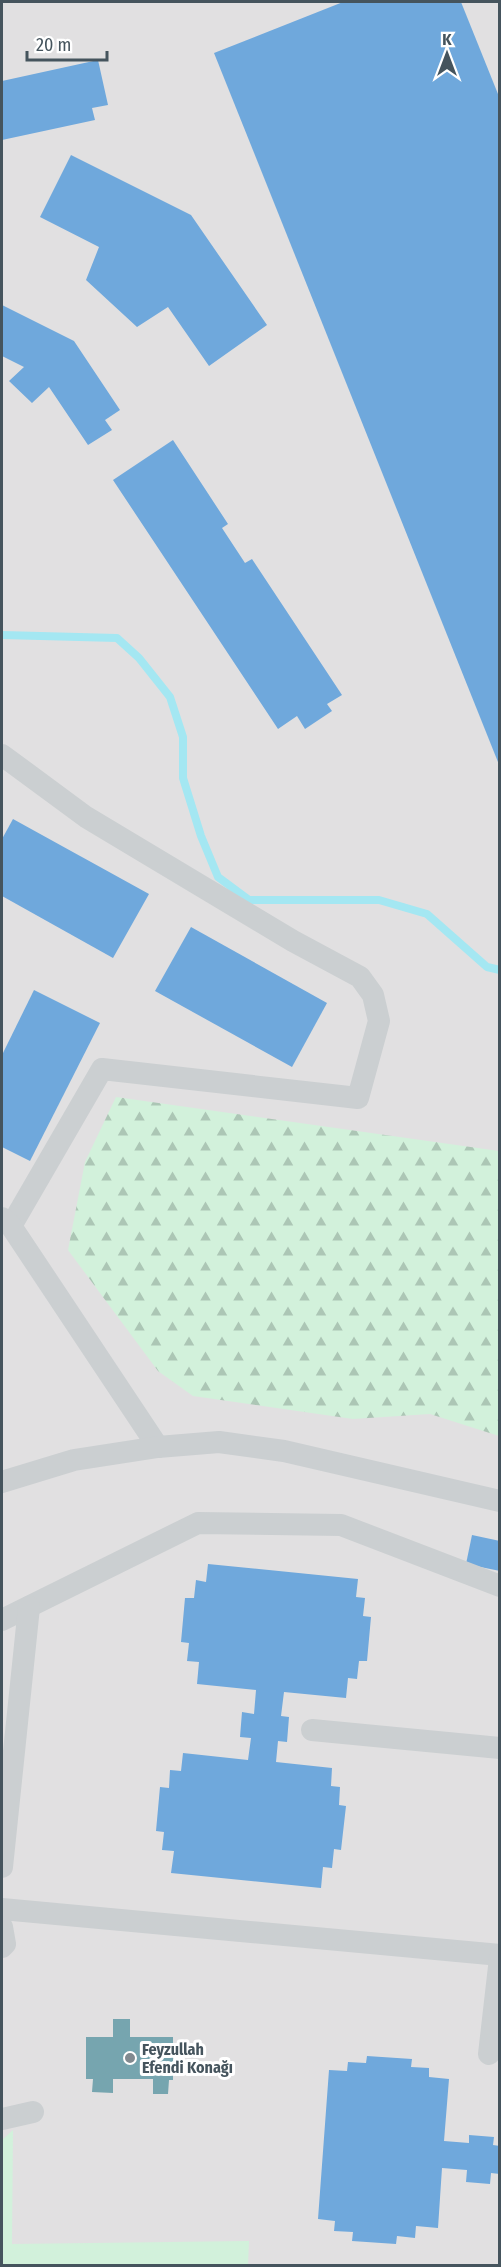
<svg xmlns="http://www.w3.org/2000/svg" width="501" height="2267" viewBox="0 0 501 2267" font-family="'Fira Sans Condensed',sans-serif">
<style>
.education{fill:#e1e0e1}
.green{fill:#d2f1db}
.forest{fill:url(#forest-firs)}
.schools{fill:#6fa8dc}
.public{fill:#76a5af}
.lines{fill:none;stroke-linecap:round;stroke-linejoin:round}
.stream{stroke:#a4e7f2;stroke-width:8}
.street{stroke:#cbcfd1;stroke-width:22}
.poi-dot{fill:#818a90;stroke:#fff;stroke-width:2}
.labels{text-anchor:middle;stroke-width:6;stroke-linejoin:round;paint-order:stroke}
.poi-label{font-size:16px;font-weight:bold;fill:#45545d;stroke:#fff;text-anchor:start}
</style>
<defs>
<pattern id="forest-firs" width="22" height="20" patternUnits="userSpaceOnUse" patternTransform="scale(1.5)"><rect width="22" height="20" fill="#d2f1db"/><path d="M5 1l3.5 6h-7zM16 11l3.5 6h-7z" fill="#acc6b5"/></pattern>
</defs>
<rect width="100%" height="100%" fill="#f0efef"/>
<!-- education -->
<rect class="education" x="2" y="2" width="497" height="2263"/>
<!-- green -->
<polygon class="green" points="13,2130 12,2244 249,2241 248,2265 2,2265 2,2140"/>
<!-- forest -->
<polygon class="forest" points="116,1097 499,1151 499,1436 430,1414 353,1419 193,1396 158,1371 68,1250 85,1162"/>
<!-- schools -->
<g class="schools">
<polygon points="343,2 461,2 500,99 500,767 214,53"/>
<polygon points="98,60 108,105 92,108 95,120 2,140 2,81"/>
<polygon points="71,155 191,215 267,325 209,366 168,307 137,327 86,280 99,247 40,217"/>
<polygon points="2,305 74,341 120,410 105,420 112,430 88,445 49,387 32,403 9,381 24,367 2,356"/>
<polygon points="173,440 228,524 222,528 245,563 252,559 342,695 327,704 332,711 305,729 297,716 278,729 113,480"/>
<polygon points="13,819 149,894 113,958 2,896 2,839"/>
<polygon points="191,927 327,1003 292,1067 155,991"/>
<polygon points="34,990 100,1023 30,1161 2,1147 2,1055"/>
<polygon points="472,1535 500,1541 500,1571 466,1564"/>
<polygon points="208,1564 358,1579 356,1597 365,1598 363,1616 371,1617 367,1661 359,1661 357,1679 348,1678 346,1698 284,1692 281,1716 289,1717 287,1742 278,1741 276,1762 332,1768 331,1786 340,1787 339,1805 346,1806 341,1850 334,1849 332,1868 323,1867 321,1888 171,1873 174,1851 162,1850 164,1832 156,1831 160,1787 169,1788 170,1770 181,1771 183,1753 248,1760 251,1738 240,1737 242,1712 254,1714 256,1690 197,1684 199,1662 187,1661 189,1643 181,1642 185,1598 194,1598 196,1580 206,1582"/>
<polygon points="367,2056 412,2059 411,2067 429,2068 429,2077 449,2079 444,2141 469,2143 469,2135 494,2137 493,2145 500,2146 500,2174 491,2173 490,2184 466,2182 467,2170 442,2168 438,2228 416,2226 415,2238 397,2236 396,2244 352,2241 353,2232 334,2231 335,2221 318,2219 329,2070 347,2071 348,2062 366,2063"/>
</g>
<!-- public -->
<polygon class="public" points="113,2019 130,2019 130,2037 173,2037 173,2080 169,2080 168,2094 153,2094 153,2079 113,2079 113,2093 92,2092 93,2079 86,2079 86,2037 113,2037"/>
<g class="lines">
<!-- stream -->
<polyline class="stream" points="2,635 117,638 139,658 170,697 183,737 183,778 201,836 218,877 249,900 379,900 427,914 487,967 500,970"/>
<!-- street -->
<g class="street">
<polyline points="2,755 86,817 293,941 360,977 373,995 379,1021 358,1098 102,1069 11,1226"/>
<polyline points="2,1218 11,1226 158,1447"/>
<polyline points="2,1482 74,1460 158,1447 219,1442 284,1451 500,1501"/>
<polyline points="2,1620 198,1523 341,1525 500,1586"/>
<polyline points="312,1730 500,1748"/>
<polyline points="2,1867 29,1607"/>
<polyline points="2,1909 500,1955"/>
<polyline points="2,1927 5,1944 2,1947"/>
<polyline points="489,2054 500,1958"/>
<polyline points="2,2119 33,2112"/>
</g>
</g>
<!-- markers -->
<circle class="poi-dot" cx="130" cy="2058" r="6"/>
<g class="labels">
<!-- poi labels -->
<g class="poi-label">
<text x="142" y="2055">Feyzullah<tspan x="142" dy="18">Efendi Konağı</tspan></text>
</g>
</g>
<!-- border -->
<rect width="501" height="2267" fill="none" stroke="#45545d" stroke-width="6"/>
<!-- north arrow -->
<g transform="translate(447 54)" stroke="#ffffff" stroke-width="4.5" paint-order="stroke">
<path d="M0-4.5L10 22L0 15L-10 22Z" fill="#45545d"/>
<text y="-9" font-size="16" font-weight="bold" text-anchor="middle" fill="#45545d">K</text>
</g>
<!-- scale -->
<path d="M27 51v9h80v-9" fill="none" stroke="#45545d" stroke-width="3"/>
<text x="36" y="51" font-size="18" fill="#45545d" stroke="#ffffff" stroke-width="4.5" paint-order="stroke">20 m</text>
</svg>
